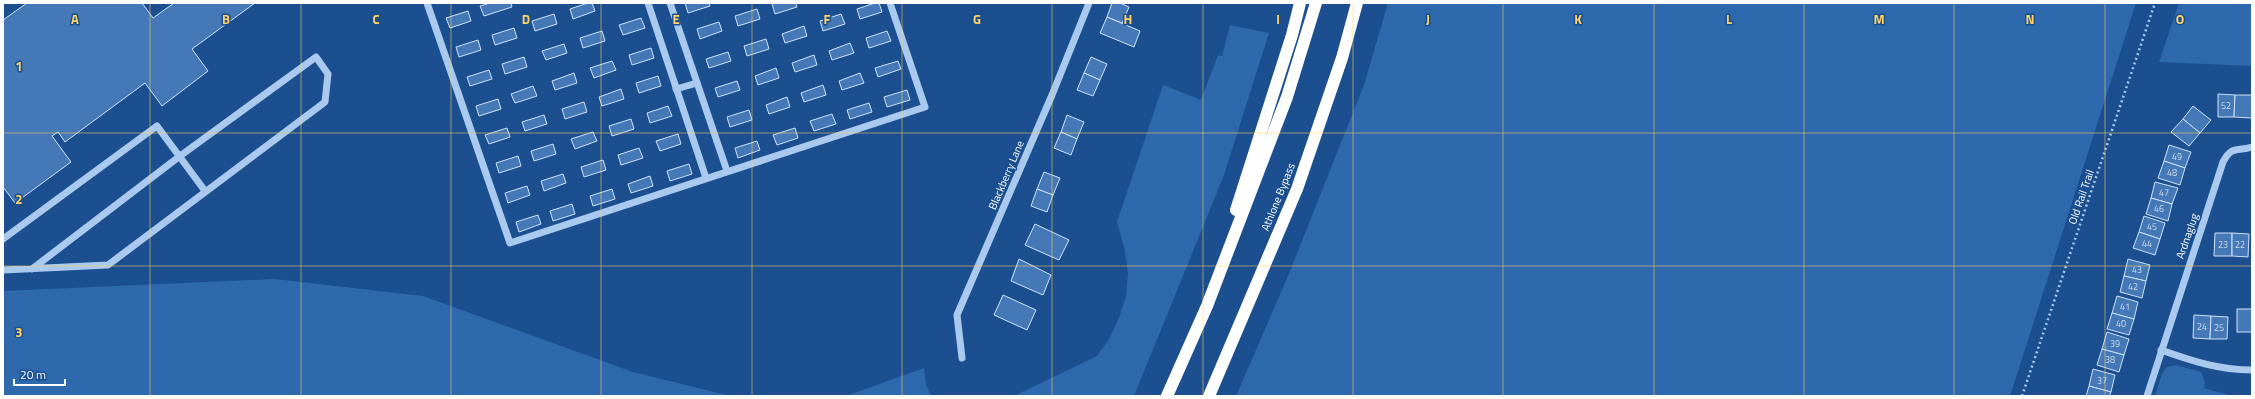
<svg xmlns="http://www.w3.org/2000/svg" width="2255" height="399" viewBox="0 0 2255 399" font-family="'Titillium Web',sans-serif">
<style>
.grass{fill:#2e69ad}
.building{fill:#4478b7;stroke:#cfe3fa}
.lines{fill:none;stroke-linecap:round;stroke-linejoin:round}
.path{stroke:#a9c9ee;stroke-width:2.5;stroke-dasharray:2 3;stroke-linecap:butt}
.minor{stroke:#a9c9ee;stroke-width:7}
.highway{stroke:#fff;stroke-width:12}
.grid{fill:none;stroke:#ffd166;stroke-width:1;stroke-opacity:0.55}
.labels{text-anchor:middle;stroke-width:3;stroke-linejoin:round;paint-order:stroke}
.number-label{font-size:9px;fill:#d0dded}
.street-label{font-size:11px;fill:#fff;stroke:#1b4f8f}
.grid-label{font-size:13px;text-anchor:middle;font-weight:bold;fill:#ffd166;stroke:#1b4f8f;stroke-width:3;stroke-linejoin:round;paint-order:stroke}
</style>
<rect width="100%" height="100%" fill="#1b4f8f"/>
<!-- grass -->
<g class="grass">
<polygon points="1388,3 2136,3 2010,396 1236,396 1288,276 1364,85"/>
<polygon points="2179,3 2252,3 2252,66 2159,62"/>
<polygon points="1230,25 1269,33 1224,175 1134,396 1014,396 1097,356 1109,339 1119,318 1126,296 1128,274 1125,251 1117,222 1163,85 1201,100 1218,55 1222,56"/>
<polygon points="275,279 423,296 633,372 730,396 3,396 3,291"/>
<polygon points="2176,365 2201,372 2205,382 2204,388 2232,396 2155,396 2162,374 2167,367"/>
<polygon points="924,368 926,385 931,396 846,396"/>
</g>
<!-- building -->
<g class="building">
<polygon points="27,3 142,3 153,18 174,3 255,3 192,49 208,71 162,106 145,83 65,142 58,132 52,136 71,162 15,203 3,187 3,20"/>
<polygon points="490,3 511,3 512,7 484,16 480,6"/>
<polygon points="588,3 592,3 595,11 573,19 570,9"/>
<polygon points="685,3 709,3 710,6 688,13"/>
<polygon points="776,3 796,3 797,7 775,14 772,4"/>
<polygon points="875,3 879,3 882,12 860,19 857,9"/>
<polygon points="1112,3 1120,3 1129,7 1122,23 1107,17"/>
<polygon points="757,9 760,19 738,26 735,16"/>
<polygon points="468,11 471,21 450,28 446,18"/>
<polygon points="554,14 557,24 535,31 532,21"/>
<polygon points="841,14 845,24 823,31 820,21"/>
<polygon points="1107,17 1140,31 1134,47 1100,33"/>
<polygon points="641,18 645,28 623,35 619,25"/>
<polygon points="719,22 722,31 700,39 697,29"/>
<polygon points="804,26 807,36 785,43 782,34"/>
<polygon points="514,28 517,38 495,45 492,35"/>
<polygon points="602,31 605,41 583,48 580,38"/>
<polygon points="887,31 891,41 869,48 866,38"/>
<polygon points="766,39 769,49 747,56 744,46"/>
<polygon points="478,40 481,50 459,57 456,47"/>
<polygon points="850,43 854,53 832,60 829,51"/>
<polygon points="564,44 567,53 546,60 542,51"/>
<polygon points="651,48 654,58 632,65 629,55"/>
<polygon points="728,52 731,61 709,68 706,59"/>
<polygon points="814,55 817,65 795,72 792,63"/>
<polygon points="524,57 527,67 505,74 502,64"/>
<polygon points="1091,57 1107,64 1100,80 1084,73"/>
<polygon points="612,61 616,70 594,78 590,68"/>
<polygon points="898,61 901,69 878,77 875,68"/>
<polygon points="776,68 779,78 758,85 755,76"/>
<polygon points="489,70 492,79 470,86 467,77"/>
<polygon points="574,73 577,83 555,90 552,81"/>
<polygon points="860,73 864,83 842,90 839,81"/>
<polygon points="1084,73 1100,80 1093,96 1077,90"/>
<polygon points="658,76 661,86 639,93 636,83"/>
<polygon points="737,81 740,90 718,97 715,88"/>
<polygon points="823,85 826,95 804,102 801,93"/>
<polygon points="533,86 537,96 515,103 511,94"/>
<polygon points="621,89 624,99 602,106 599,97"/>
<polygon points="907,90 910,100 887,107 884,97"/>
<polygon points="2218,94 2235,95 2234,117 2218,117"/>
<polygon points="2235,95 2252,95 2252,118 2234,117"/>
<polygon points="787,97 790,107 769,114 766,105"/>
<polygon points="498,99 501,109 479,116 476,106"/>
<polygon points="584,102 587,112 565,119 562,109"/>
<polygon points="869,103 872,112 850,119 847,110"/>
<polygon points="668,106 672,116 650,123 647,113"/>
<polygon points="2193,106 2211,120 2200,133 2183,119"/>
<polygon points="749,110 752,120 730,127 727,117"/>
<polygon points="832,114 836,124 814,131 810,121"/>
<polygon points="544,115 547,124 525,131 522,122"/>
<polygon points="1067,115 1084,122 1077,139 1061,132"/>
<polygon points="631,119 634,129 612,136 609,126"/>
<polygon points="2183,119 2200,133 2189,146 2171,132"/>
<polygon points="507,128 510,137 489,144 485,135"/>
<polygon points="795,128 798,138 777,145 773,135"/>
<polygon points="593,132 597,141 575,149 571,139"/>
<polygon points="1061,132 1077,139 1071,155 1054,148"/>
<polygon points="678,134 681,144 660,151 656,141"/>
<polygon points="757,141 760,150 738,158 735,148"/>
<polygon points="553,144 556,154 534,161 531,151"/>
<polygon points="2169,145 2191,152 2185,168 2164,161"/>
<polygon points="639,148 643,158 621,165 618,155"/>
<polygon points="518,156 521,166 499,173 496,163"/>
<polygon points="603,160 606,170 584,177 581,167"/>
<polygon points="2164,161 2185,168 2180,185 2158,178"/>
<polygon points="689,164 692,174 670,181 667,171"/>
<polygon points="1044,172 1060,178 1053,195 1037,189"/>
<polygon points="563,174 566,183 544,191 541,181"/>
<polygon points="650,176 653,186 631,193 628,184"/>
<polygon points="2155,182 2178,188 2172,204 2151,198"/>
<polygon points="527,186 530,195 508,203 505,193"/>
<polygon points="612,189 615,199 593,206 590,196"/>
<polygon points="1037,189 1053,195 1047,212 1031,206"/>
<polygon points="2151,198 2172,204 2168,221 2146,214"/>
<polygon points="572,204 575,214 553,221 550,211"/>
<polygon points="538,215 541,224 519,232 516,222"/>
<polygon points="2144,216 2165,223 2160,239 2139,232"/>
<polygon points="1035,224 1069,240 1059,260 1025,245"/>
<polygon points="2139,232 2160,239 2155,255 2133,248"/>
<polygon points="2215,233 2232,233 2232,256 2214,256"/>
<polygon points="2232,233 2249,234 2248,257 2232,256"/>
<polygon points="1019,259 1051,275 1043,295 1011,281"/>
<polygon points="2128,259 2150,265 2146,281 2124,276"/>
<polygon points="2124,276 2146,281 2142,298 2120,292"/>
<polygon points="1003,295 1036,310 1027,330 994,315"/>
<polygon points="2117,296 2138,302 2134,319 2112,313"/>
<rect x="2237" y="309" width="15" height="23"/>
<polygon points="2112,313 2134,319 2129,335 2107,329"/>
<polygon points="2194,315 2211,316 2210,339 2193,338"/>
<polygon points="2211,316 2228,317 2227,339 2210,339"/>
<polygon points="2107,332 2129,339 2124,355 2102,349"/>
<polygon points="2102,349 2124,355 2119,372 2097,365"/>
<polygon points="2093,369 2115,375 2111,392 2089,386"/>
<polygon points="2089,386 2111,392 2109,396 2086,396"/>
</g>
<g class="lines">
<!-- path -->
<polyline class="path" points="2022,396 2155,3"/>
<!-- minor -->
<g class="minor">
<polyline points="427,3 510,243 925,107 890,3"/>
<polyline points="648,3 706,178"/>
<polyline points="670,3 727,171"/>
<polyline points="676,89 697,83"/>
<polyline points="3,239 157,126 205,191"/>
<polyline points="3,270 108,265 325,102 328,74 316,57 180,156 32,269"/>
<path d="M2161 350C2192 361 2219 370 2252 370"/>
<polyline points="962,358 957,315 1052,95 1089,3"/>
<path d="M2147 396 2223 162C2232 145 2237 152 2252 147"/>
</g>
<!-- highway -->
<g class="highway">
<polyline points="1236,210 1292,35 1300,3"/>
<polyline points="1167,396 1207,306 1287,97 1316,3"/>
<polyline points="1209,396 1297,189 1342,58 1357,3"/>
</g>
</g>
<!-- grid -->
<path class="grid" d="M150 3V396M301 3V396M451 3V396M601 3V396M752 3V396M902 3V396M1052 3V396M1203 3V396M1353 3V396M1503 3V396M1654 3V396M1804 3V396M1954 3V396M2105 3V396M3 133H2252M3 266H2252"/>
<g class="labels">
<!-- number labels -->
<g class="number-label">
<text x="2226" y="109">52</text>
<text x="2177" y="160">49</text>
<text x="2172" y="176">48</text>
<text x="2164" y="196">47</text>
<text x="2159" y="212">46</text>
<text x="2152" y="230">45</text>
<text x="2147" y="247">44</text>
<text x="2223" y="248">23</text>
<text x="2240" y="248">22</text>
<text x="2137" y="273">43</text>
<text x="2133" y="290">42</text>
<text x="2125" y="310">41</text>
<text x="2121" y="327">40</text>
<text x="2202" y="330">24</text>
<text x="2219" y="331">25</text>
<text x="2115" y="347">39</text>
<text x="2110" y="363">38</text>
<text x="2102" y="384">37</text>
</g>
<!-- street labels -->
<g class="street-label">
<text transform="translate(1006 175) rotate(-67)" y="4">Blackberry Lane</text>
<text transform="translate(1278 197) rotate(-68)" y="4">Athlone Bypass</text>
<text transform="translate(2081 197) rotate(-71)" y="4">Old Rail Trail</text>
<text transform="translate(2187 236) rotate(-71)" y="4">Ardnaglug</text>
</g>
</g>
<g class="grid-label">
<text x="75" y="24">A</text>
<text x="226" y="24">B</text>
<text x="376" y="24">C</text>
<text x="526" y="24">D</text>
<text x="676" y="24">E</text>
<text x="827" y="24">F</text>
<text x="977" y="24">G</text>
<text x="1128" y="24">H</text>
<text x="1278" y="24">I</text>
<text x="1428" y="24">J</text>
<text x="1578" y="24">K</text>
<text x="1729" y="24">L</text>
<text x="1879" y="24">M</text>
<text x="2030" y="24">N</text>
<text x="2180" y="24">O</text>
<text x="19" y="71">1</text>
<text x="19" y="204">2</text>
<text x="19" y="337">3</text>
</g>
<!-- border -->
<rect width="2255" height="399" fill="none" stroke="#ffffff" stroke-width="8"/>
<!-- scale -->
<path d="M14 379v6h51v-6" fill="none" stroke="#ffffff" stroke-width="2"/>
<text x="20" y="379" font-size="12" fill="#ffffff" stroke="#1b4f8f" stroke-width="3" paint-order="stroke">20 m</text>
</svg>
